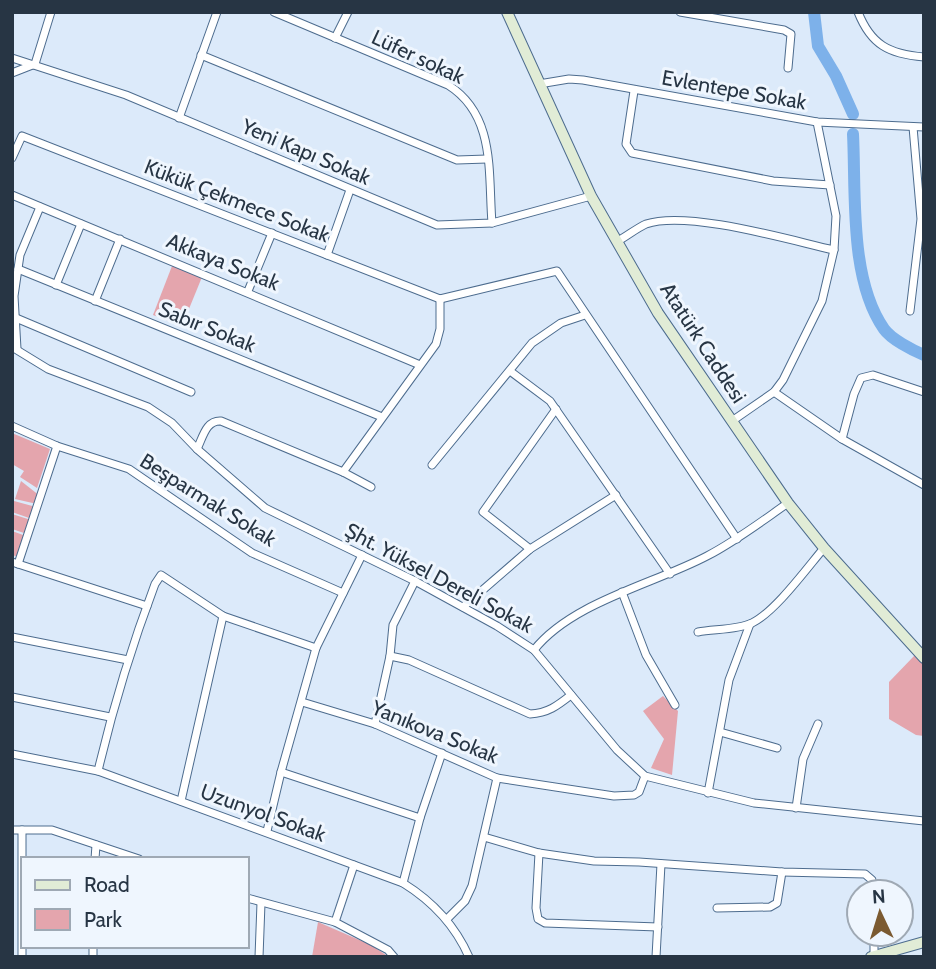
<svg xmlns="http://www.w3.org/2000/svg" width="936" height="969" viewBox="0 0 936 969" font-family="Cabin,sans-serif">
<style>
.green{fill:#e4a5ad}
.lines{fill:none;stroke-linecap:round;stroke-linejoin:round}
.river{stroke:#7db1ea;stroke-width:12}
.street-casing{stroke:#4d6c8e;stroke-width:9}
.secondary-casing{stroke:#4d6c8e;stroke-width:12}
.street{stroke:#fff;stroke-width:7}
.secondary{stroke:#e1ecd6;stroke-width:10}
.labels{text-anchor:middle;stroke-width:6;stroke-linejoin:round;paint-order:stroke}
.street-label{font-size:21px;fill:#273544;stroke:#eff6fe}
</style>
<rect width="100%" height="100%" fill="#dceafa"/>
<!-- green -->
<g class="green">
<polygon points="172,266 202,277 182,326 153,315"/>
<polygon points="12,433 50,449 37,488 20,477 24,471 12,464"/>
<polygon points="21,481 40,496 37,504 15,499"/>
<polygon points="14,501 36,507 32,519 12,512"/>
<polygon points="12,514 31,520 27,534 12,529"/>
<polygon points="12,531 26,536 19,557 12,555"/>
<polygon points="915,655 924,662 924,736 916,735 889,719 889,682"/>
<polygon points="663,696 678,711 672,775 651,768 664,739 643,711"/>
<polygon points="318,922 371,945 389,957 312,957"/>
</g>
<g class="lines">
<!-- river -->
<g class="river">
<polyline points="814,12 818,46 836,76 853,114"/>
<path d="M853 134C856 193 849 279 884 329 891 339 912 350 924 355"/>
</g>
<!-- street casing -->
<g class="street-casing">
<g id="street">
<path d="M274 12 448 85C496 115 488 173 492 223"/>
<polyline points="680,12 784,30 791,34 788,68"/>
<path d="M858 12C871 45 889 54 924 57"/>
<polyline points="335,38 348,12"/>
<polyline points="201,55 457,160 487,159"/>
<polyline points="12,58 126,95 437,225 492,223 591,196"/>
<polyline points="12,73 35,64 51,12"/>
<polyline points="539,84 569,79 583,80 817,122 924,127"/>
<polyline points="634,91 626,144 632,153 773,181 830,185"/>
<polyline points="179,118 217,12"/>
<polyline points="12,158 22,136 440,299"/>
<polyline points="12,195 420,365"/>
<path d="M618 241C627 236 637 228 646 224 688 210 789 240 834 250"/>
<polyline points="327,255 350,190"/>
<polyline points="18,269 382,417"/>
<polyline points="56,285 81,224"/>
<polyline points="248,291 272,233"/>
<polyline points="440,299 557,271 737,539"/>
<polyline points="95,301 120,239"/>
<polyline points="910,311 921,219 913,127"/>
<polyline points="16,318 191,392"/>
<polyline points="12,347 48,369 148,407 172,423 197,449 265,508 415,581 497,626 534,650 617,750 645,776 754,803 924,821"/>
<polyline points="17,349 14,296 20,255 40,207"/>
<polyline points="510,371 550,401 670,574"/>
<polyline points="774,392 842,439 924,485"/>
<polyline points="732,421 774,392 783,380 822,301 834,250 836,216 817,122"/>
<polyline points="12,426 57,446 129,469 252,553 343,593"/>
<polyline points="842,439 854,394 861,378 873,375 924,392"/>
<path d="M197 449C203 437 206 420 221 421L343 472 371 487"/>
<polyline points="432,465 532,343 561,323 585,315"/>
<polyline points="343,472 436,344 440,329 440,299"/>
<polyline points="530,549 483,512 556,409"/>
<polyline points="12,562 147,606"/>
<polyline points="18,564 57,446"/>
<polyline points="622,592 646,655 675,705"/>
<polyline points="463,607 530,549 616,495"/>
<path d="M698 632C714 629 737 630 752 623 775 612 807 568 824 548"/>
<polyline points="12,637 128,660"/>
<path d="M534 650C572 602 654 584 707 556 736 541 762 521 788 503"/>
<path d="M390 656 409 660 530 714C548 713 557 706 571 695"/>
<polyline points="12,697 110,717"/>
<polyline points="302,702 375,724 497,778 614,796 634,795 639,792 645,776"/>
<polyline points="375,724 390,656 393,625 415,581"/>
<polyline points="720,732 777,748"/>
<path d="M12 754 98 771 403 883C432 901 455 925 469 957"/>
<path d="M98 771C113 707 132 645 155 584L161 575 223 616 316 648"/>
<polyline points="281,772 420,818"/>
<polyline points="708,793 729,680 750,624"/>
<polyline points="181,801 223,616"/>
<polyline points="796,808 803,759 818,724"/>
<polyline points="12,830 52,830 139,859"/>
<polyline points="267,831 281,772 316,648 362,555"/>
<polyline points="484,837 539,853 594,861 639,862 782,872 865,874 872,880 873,892"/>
<polyline points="539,853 536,908 538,919 545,923 658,927"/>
<polyline points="95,859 96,845"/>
<polyline points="403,883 420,818 442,753"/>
<polyline points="247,898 335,922 388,950 394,957"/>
<polyline points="717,908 770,907 777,903 782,872"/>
<polyline points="447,919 465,901 472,886 497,778"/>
<polyline points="335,922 354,865"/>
<polyline points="874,934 874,956"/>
<polyline points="22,957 22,830"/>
<polyline points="93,957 93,946"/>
<polyline points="259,957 261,903"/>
<polyline points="656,957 661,864"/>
</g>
</g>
<!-- secondary casing -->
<g class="secondary-casing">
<g id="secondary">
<polyline points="507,12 591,196 658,313 788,503 824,548 924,658"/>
<polyline points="871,957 924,942"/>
</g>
</g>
<!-- street -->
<use href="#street" class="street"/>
<!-- secondary -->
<use href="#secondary" class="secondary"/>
</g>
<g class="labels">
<!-- street labels -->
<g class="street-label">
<text transform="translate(418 57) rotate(25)" y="7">Lüfer sokak</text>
<text transform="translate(734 90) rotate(10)" y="7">Evlentepe Sokak</text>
<text transform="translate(306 152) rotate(23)" y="7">Yeni Kapı Sokak</text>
<text transform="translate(237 201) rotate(21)" y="7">Kükük Çekmece Sokak</text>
<text transform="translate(223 262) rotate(22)" y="7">Akkaya Sokak</text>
<text transform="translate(207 327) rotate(22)" y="7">Sabır Sokak</text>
<text transform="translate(703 343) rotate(57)" y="7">Atatürk Caddesi</text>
<text transform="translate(208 500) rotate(32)" y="7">Beşparmak Sokak</text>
<text transform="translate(439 578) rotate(28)" y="7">Şht. Yüksel Dereli Sokak</text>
<text transform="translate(435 732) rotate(22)" y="7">Yanıkova Sokak</text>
<text transform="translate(263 813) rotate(20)" y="7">Uzunyol Sokak</text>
</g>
</g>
<!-- border -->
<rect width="936" height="969" fill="none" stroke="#273544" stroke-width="28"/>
<!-- legend -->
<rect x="21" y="857" width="228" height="91" fill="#eff6fe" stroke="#9fa9b4" stroke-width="2"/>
<rect x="35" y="880" width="35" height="10" fill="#e1ecd6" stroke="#9fa9b4" stroke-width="2"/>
<text x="84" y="892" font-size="21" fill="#273544">Road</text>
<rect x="35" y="909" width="35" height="21" fill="#e4a5ad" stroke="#9fa9b4" stroke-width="2"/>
<text x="84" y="927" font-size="21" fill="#273544">Park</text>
<!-- north arrow -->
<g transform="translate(880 913) rotate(356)"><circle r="33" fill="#eff6fe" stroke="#9fa9b4" stroke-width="2"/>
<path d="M0-5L12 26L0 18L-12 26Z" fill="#7b5a31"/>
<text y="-10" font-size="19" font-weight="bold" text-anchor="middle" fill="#273544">N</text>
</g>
</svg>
